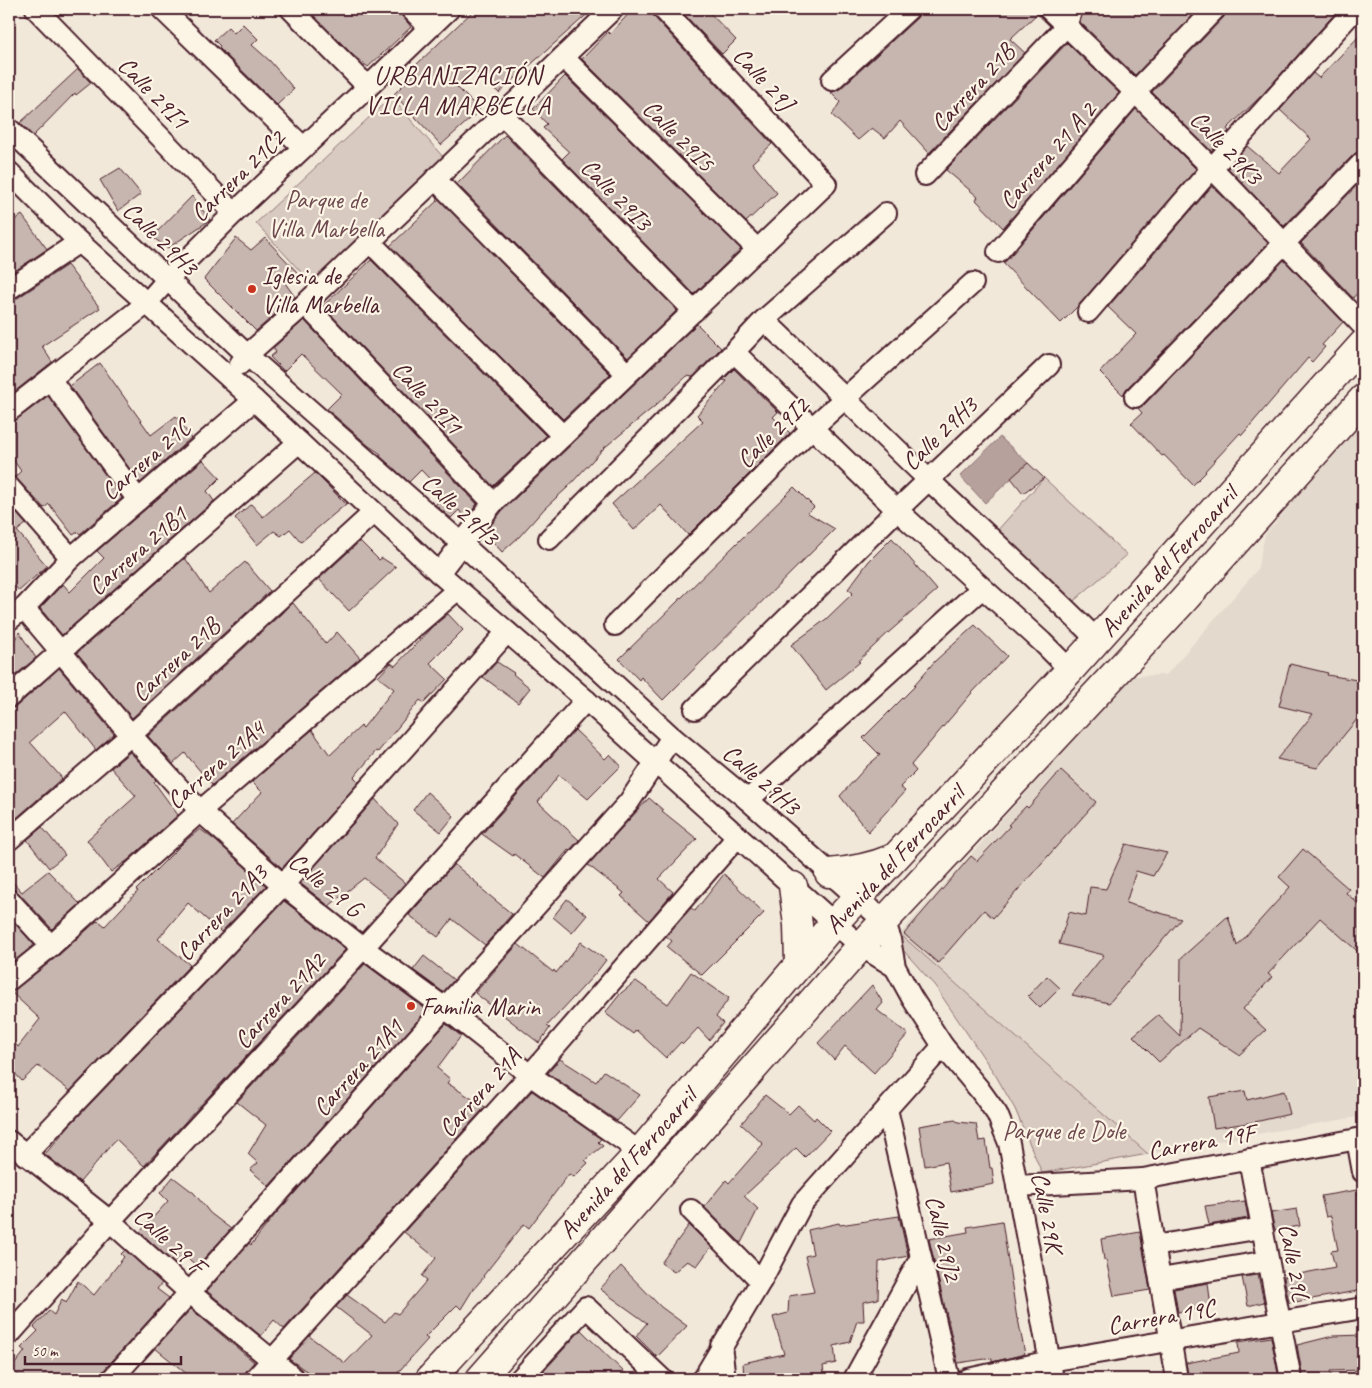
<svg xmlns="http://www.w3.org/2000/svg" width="1372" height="1388" viewBox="0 0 1372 1388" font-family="Caveat,sans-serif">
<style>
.built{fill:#e4d9cd}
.green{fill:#d8cac0;stroke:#917476}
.water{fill:#b6a19c;stroke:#8b6d6f}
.building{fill:#c7b6af;stroke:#4a1f2b}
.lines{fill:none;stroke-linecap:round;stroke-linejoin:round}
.street-casing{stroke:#4a1f2b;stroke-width:24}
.primary-casing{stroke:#4a1f2b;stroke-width:31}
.street{stroke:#fcf5e5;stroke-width:20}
.primary{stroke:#fcf5e5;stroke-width:28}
.poi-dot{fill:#c8321e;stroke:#fcf5e5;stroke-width:2}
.labels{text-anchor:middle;stroke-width:4.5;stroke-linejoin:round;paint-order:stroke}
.street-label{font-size:25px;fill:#4a1f2b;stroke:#fcf5e5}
.park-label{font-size:25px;fill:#6e4a50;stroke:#fcf5e5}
.poi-label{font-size:25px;fill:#4a1f2b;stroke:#fcf5e5;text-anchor:start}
.neighbourhood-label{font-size:26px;letter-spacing:1px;fill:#4a1f2b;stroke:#fcf5e5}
</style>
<rect width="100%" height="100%" fill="#f1e8da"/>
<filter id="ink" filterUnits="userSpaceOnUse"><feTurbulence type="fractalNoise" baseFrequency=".02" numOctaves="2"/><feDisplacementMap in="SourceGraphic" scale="10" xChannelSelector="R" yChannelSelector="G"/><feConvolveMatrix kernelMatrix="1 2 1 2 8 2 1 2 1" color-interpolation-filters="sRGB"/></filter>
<g filter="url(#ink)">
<!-- built -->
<polygon class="built" points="1363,417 1363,1116 1257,1134 1148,1154 900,934 1130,676 1166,675 1257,570 1265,535"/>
<!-- green -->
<g class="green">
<polygon points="391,97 443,157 313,285 256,223"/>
<polygon points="1044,478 1127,555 1068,606 996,532"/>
<polygon points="900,934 1148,1154 1042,1173 1015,1109 996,1076 935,986 894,940"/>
</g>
<!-- water -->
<polygon class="water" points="1000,437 1028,463 985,503 960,476"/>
<!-- building -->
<g class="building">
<polygon points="307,9 397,9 411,27 368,67 354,56"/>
<polygon points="475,9 593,9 499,93 472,69 456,86 480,110 441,145 394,94 420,68 416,65"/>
<polygon points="633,9 651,9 654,17 772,144 752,163 777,193 746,222 582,59 608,32 610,34"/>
<polygon points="679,9 706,9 736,40 722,54"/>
<polygon points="921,9 1037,9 1038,13 1010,39 1025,53 929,153 900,121 885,138 872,128 858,140 832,115 840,102 831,93 840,89 917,18"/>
<polygon points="1084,9 1199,9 1135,75 1080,22"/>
<polygon points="1227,9 1339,9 1263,94 1227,129 1229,131 1211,151 1152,92 1224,17"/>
<polygon points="243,24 258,39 252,45 270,61 294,89 277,105 219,48 220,46 214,40 228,27 234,33"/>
<polygon points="1363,32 1363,150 1354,154 1284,226 1228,168 1247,146 1279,173 1311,139 1280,110 1313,73 1319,78"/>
<polygon points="1067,43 1119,93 1003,228 976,200 978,197 946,170"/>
<polygon points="78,69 91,83 76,95 75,93 33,136 20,123"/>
<polygon points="565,76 741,249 694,294 562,159 569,152 543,128 547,124 533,109"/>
<polygon points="1136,109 1196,169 1078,306 1061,323 1003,263 1007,260"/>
<polygon points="505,135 677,310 628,358 457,184"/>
<polygon points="120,168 141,194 118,211 100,180"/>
<polygon points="1363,179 1363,286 1353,298 1301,243"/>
<polygon points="1212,186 1268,243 1126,389 1123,395 1100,372 1136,334 1108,307"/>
<polygon points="192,196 210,220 168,248 152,237"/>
<polygon points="439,199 610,374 563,419 390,246"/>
<polygon points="22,215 47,249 9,275 9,224"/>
<polygon points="236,238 251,250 265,238 297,272 285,283 295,297 256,331 204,279"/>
<polygon points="371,260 546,436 493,486 323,306"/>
<polygon points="1284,260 1343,322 1322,345 1325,347 1312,362 1308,358 1242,435 1240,433 1205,471 1206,472 1193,485 1164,455 1162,456 1131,423 1142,413 1138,408 1144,405"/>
<polygon points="67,265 100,308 42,346 52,362 9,396 9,301 16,299"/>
<polygon points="304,320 477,504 466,519 459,510 451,518 435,505 445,495 421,470 409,482 380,456 381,454 369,446 327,409 342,394 301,354 284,371 270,357 276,352 273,348"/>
<polygon points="697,324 721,348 693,377 687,376 655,406 604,448 567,488 545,508 519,537 502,552 485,533 502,511"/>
<polygon points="100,363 151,435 176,416 191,438 140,483 70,386"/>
<polygon points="734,369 778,412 773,417 790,433 688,535 661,505 634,530 612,504 703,421 697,415 727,381 723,380"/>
<polygon points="48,396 122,498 80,534 78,532 73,535 49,504 44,508 15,477 21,471 9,454 9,423 16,420"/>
<polygon points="203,460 220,478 207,491 214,501 62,635 40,608 63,584 70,592 104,558 97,551"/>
<polygon points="1028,463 1044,478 1023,493 1011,478"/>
<polygon points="315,473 346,504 301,542 290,529 281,536 274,531 257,545 235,518 251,504 263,517"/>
<polygon points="794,487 814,507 808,513 835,529 663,700 641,677 639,680 619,659"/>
<polygon points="9,505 26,524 17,531 47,566 19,591 9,579"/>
<polygon points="892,538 937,590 888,633 858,661 860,662 826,690 791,645 825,620 853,593 848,589 869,561"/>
<polygon points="360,541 379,560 382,558 396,567 349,611 319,579"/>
<polygon points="185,558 209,593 245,562 270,591 132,718 77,653"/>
<polygon points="293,603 326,644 337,632 360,658 212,785 185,753 173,764 148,736"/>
<polygon points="448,614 463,630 430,663 447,679 424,703 420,700 378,752 376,751 354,777 359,782 282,868 232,824 262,792 252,782 312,730 330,755 361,726 363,728 394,689 378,677 391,663 395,666 431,628"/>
<polygon points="975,625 1007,656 970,695 911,765 916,771 900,787 905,791 868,832 840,796 867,766 880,755 863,738 915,686 914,685 935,661"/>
<polygon points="19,632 36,658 12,678 9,675 9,651"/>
<polygon points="497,662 514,673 513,674 530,688 518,703 483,677"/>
<polygon points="1290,664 1328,673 1327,675 1363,681 1363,712 1317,768 1277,759 1313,714 1279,706"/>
<polygon points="59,668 114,734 96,750 65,711 30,742 62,778 12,822 9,817 9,709 17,706"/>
<polygon points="575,730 605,759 610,754 621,766 588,799 559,775 538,802 579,840 569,851 568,850 545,878 514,854 513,856 482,834"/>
<polygon points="130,752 156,780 154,782 178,815 128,860 111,872 87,840 136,796 111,768"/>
<polygon points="1061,770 1096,802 993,918 984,910 938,963 904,934 971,856 977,861 1010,826 1008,825 1026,806 1028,808"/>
<polygon points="427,792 454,816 441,832 413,810"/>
<polygon points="649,798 663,810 662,811 697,839 659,879 673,892 649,921 621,896 624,893 588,865"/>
<polygon points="375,799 398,824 375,858 405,883 391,899 364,878 329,906 300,883"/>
<polygon points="42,827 65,855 49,868 27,840"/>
<polygon points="200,829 216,841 266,886 221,932 188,903 158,939 190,965 70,1091 38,1066 22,1081 9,1067 9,1036 18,1047 40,1019 11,992 16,989 59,955 97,921 98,922 99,921 105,926 138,891 136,890 184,842"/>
<polygon points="1126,844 1167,853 1153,876 1136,871 1126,903 1181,919 1109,1003 1072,995 1104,955 1059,944 1069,912 1086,916 1090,887 1106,889"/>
<polygon points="1303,849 1349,889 1346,893 1363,908 1363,956 1320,918 1268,974 1272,977 1243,1009 1266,1030 1239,1055 1198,1028 1159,1062 1133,1036 1158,1015 1180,1036 1181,958 1228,916 1237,946 1290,887 1279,877"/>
<polygon points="454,864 479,885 478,886 512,914 485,945 452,919 438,937 409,915"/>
<polygon points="48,871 80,904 52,929 18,892 9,888 9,878 22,892"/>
<polygon points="724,874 764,913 702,975 667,947 672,941 666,936 691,908 695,911"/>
<polygon points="567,899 587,915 572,933 553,917"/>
<polygon points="284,901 346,949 144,1166 116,1139 80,1182 45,1154 69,1126"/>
<polygon points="9,917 34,945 9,965"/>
<polygon points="581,942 606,960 596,973 547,1026 550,1028 539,1043 475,993 518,944 553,972 554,970 556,973"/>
<polygon points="424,956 454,980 443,992 413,970"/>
<polygon points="365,964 427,1010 269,1186 250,1170 258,1163 248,1154 266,1125 237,1102"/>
<polygon points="691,972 729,998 716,1017 723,1023 709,1040 698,1028 683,1044 681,1042 666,1058 636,1030 633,1034 605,1013 621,993 636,981 668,1004"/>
<polygon points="1047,976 1060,988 1040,1008 1028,996"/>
<polygon points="872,985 883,1003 877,1010 908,1034 874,1073 845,1046 834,1060 818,1043"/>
<polygon points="446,1024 461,1036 437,1068 450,1079 447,1083 485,1107 284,1329 274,1320 261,1336 207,1291 249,1243 251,1245 274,1216"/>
<polygon points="560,1059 596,1082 604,1071 640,1095 617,1121 548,1073"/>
<polygon points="532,1091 601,1139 598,1142 603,1146 585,1160 588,1163 574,1177 569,1174 529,1228 524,1224 483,1276 484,1277 472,1291 461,1309 457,1305 425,1337 428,1339 392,1379 318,1379 289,1359 309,1336 345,1363 372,1335 336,1307 347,1295 385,1322 394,1312 398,1314 427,1280 422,1276 436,1258 404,1232"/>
<polygon points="1245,1091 1247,1100 1284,1091 1290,1114 1255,1122 1214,1128 1209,1097"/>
<polygon points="765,1095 789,1114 798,1105 814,1120 816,1117 830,1131 805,1157 796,1148 744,1196 758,1209 741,1243 704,1207 726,1180 729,1183 763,1144 741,1124"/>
<polygon points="955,1120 958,1122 976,1124 979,1141 986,1140 990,1168 992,1168 994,1184 951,1192 946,1162 925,1166 919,1126"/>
<polygon points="173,1177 194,1193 210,1213 231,1229 197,1266 184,1255 176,1265 140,1232 168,1201 160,1193"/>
<polygon points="1357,1190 1363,1228 1363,1290 1289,1303 1284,1277 1335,1267 1331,1251 1338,1250 1331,1216 1326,1217 1321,1196"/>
<polygon points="1245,1201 1248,1218 1209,1225 1205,1206"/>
<polygon points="1297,1209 1300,1226 1275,1230 1271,1213"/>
<polygon points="899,1216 908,1256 879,1262 878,1299 863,1302 864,1321 857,1321 850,1342 834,1346 836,1363 823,1366 825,1379 788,1379 786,1372 744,1378 743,1363 784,1354 773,1317 788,1313 789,1296 814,1292 805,1256 813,1254 808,1230 839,1223 840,1225"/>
<polygon points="1002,1221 1017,1319 1018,1319 1025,1354 992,1362 992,1358 958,1363 929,1239 968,1232 967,1227"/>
<polygon points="689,1225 711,1247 697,1266 687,1261 674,1272 661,1263"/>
<polygon points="1140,1232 1150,1290 1114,1296 1106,1260 1104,1260 1101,1239"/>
<polygon points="125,1250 162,1283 157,1289 169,1298 103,1371 100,1379 22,1379 11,1369 25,1351 21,1348 38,1331 34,1327 49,1311 54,1315 62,1299 66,1303 78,1281 94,1295 124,1257 121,1254"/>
<polygon points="621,1266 661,1307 687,1326 657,1357 636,1336 647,1323 600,1289"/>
<polygon points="1258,1275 1264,1302 1248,1306 1242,1277"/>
<polygon points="1208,1283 1211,1307 1178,1312 1174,1289"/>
<polygon points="191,1309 254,1362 246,1371 243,1379 193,1379 155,1348"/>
<polygon points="581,1330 631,1379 550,1379 543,1372"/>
<polygon points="1363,1335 1363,1370 1330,1371 1332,1379 1303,1379 1297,1345 1333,1336"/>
<polygon points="1271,1337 1279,1379 1189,1379 1186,1363 1239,1353 1238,1342"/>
</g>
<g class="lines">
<!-- street casing -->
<g class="street-casing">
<g id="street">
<polyline points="36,9 234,213"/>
<polyline points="162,9 303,147"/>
<polyline points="291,9 368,87"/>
<polyline points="411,9 429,27"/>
<polyline points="1049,9 1135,92 1212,168 1363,326"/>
<polyline points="563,57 758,250"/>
<polyline points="832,80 909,9"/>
<polyline points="502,114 694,311"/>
<polyline points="9,129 247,355 461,543 672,737 748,800 884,921 889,934 895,967 912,998 943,1046 979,1089 997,1114 1009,1143 1053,1379"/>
<polyline points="9,172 79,242 254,400 439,573 586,700 834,923 861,946 895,967"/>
<polyline points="925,175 1066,26 1072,9"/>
<polyline points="435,179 627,374"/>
<polyline points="370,242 563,436"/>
<polyline points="998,252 1135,92 1215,9"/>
<polyline points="9,289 79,242"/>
<polyline points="305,304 493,503"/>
<polyline points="1088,312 1212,168 1355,9"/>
<path d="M764 320C820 373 874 428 930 481 985 534 1043 585 1097 640"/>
<polyline points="734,352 897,510 1042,642 1070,670"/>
<polyline points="240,364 247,355 305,304 613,9"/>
<polyline points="50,379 138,500"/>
<polyline points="1135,397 1363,162"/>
<polyline points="9,411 146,304 167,280 234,213 368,87 449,9"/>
<polyline points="9,487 71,558"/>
<polyline points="549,539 734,352 764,320 886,213"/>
<polyline points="439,573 493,503 826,184 663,9"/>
<polyline points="24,608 131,735 200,811 283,885 363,948 445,1008 530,1075 640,1152"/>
<polyline points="9,620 24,608 71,558 254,400"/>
<polyline points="615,625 813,427 973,283"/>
<polyline points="9,697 299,442"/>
<polyline points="695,709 897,510 1049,365"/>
<polyline points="748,800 982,588"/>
<polyline points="9,840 131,735 373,513"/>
<polyline points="9,900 51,946"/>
<polyline points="9,980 51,946 200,811 457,590"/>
<polyline points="887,1109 949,1379"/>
<polyline points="1357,1139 1363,1172"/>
<polyline points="9,1141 110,1221 189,1292 295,1379"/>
<polyline points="25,1155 283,885 507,632"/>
<polyline points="1249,1159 1291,1379"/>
<polyline points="1143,1179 1177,1379"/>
<polyline points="1017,1186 1143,1179 1363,1138"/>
<polyline points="691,1210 761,1281"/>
<polyline points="1154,1246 1262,1228"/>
<polyline points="1160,1279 1268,1261"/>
<polyline points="9,1335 110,1221 363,948 586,700"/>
<polyline points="721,1346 725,1379"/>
<polyline points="112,1379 629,802 672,737"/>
<polyline points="255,1379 530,1075 738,836"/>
<polyline points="520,1379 586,1307 662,1379"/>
<polyline points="703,1379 761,1281 802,1204 943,1046"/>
<polyline points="854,1379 921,1257"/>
<polyline points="968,1379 1050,1361 1363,1308"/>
</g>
</g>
<!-- primary casing -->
<g class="primary-casing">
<g id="primary">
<path d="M829 873C851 871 870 868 891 859"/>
<polyline points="793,886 798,925 799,963"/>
<polyline points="430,1379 640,1152 834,923 1070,670 1363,344"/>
<polyline points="480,1379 861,946 1182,602 1363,399"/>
</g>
</g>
<!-- street -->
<use href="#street" class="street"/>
<!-- primary -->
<use href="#primary" class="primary"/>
</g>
</g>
<!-- markers -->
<g class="poi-dot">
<circle cx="252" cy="289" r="5"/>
<circle cx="411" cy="1006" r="5"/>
</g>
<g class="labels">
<!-- street labels -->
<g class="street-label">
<text transform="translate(764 78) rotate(47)" y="9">Calle 29J</text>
<text transform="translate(972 87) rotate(-47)" y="9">Carrera 21B</text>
<text transform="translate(154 92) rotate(46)" y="9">Calle 29I1</text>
<text transform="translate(679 135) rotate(45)" y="9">Calle 29I5</text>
<text transform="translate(1227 147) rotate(46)" y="9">Calle 29K3</text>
<text transform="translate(1047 155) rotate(-49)" y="9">Carrera 21 A 2</text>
<text transform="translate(237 175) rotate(-44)" y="9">Carrera 21C2</text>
<text transform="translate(617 194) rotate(46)" y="9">Calle 29I3</text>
<text transform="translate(161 238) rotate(44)" y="9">Calle 29H3</text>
<text transform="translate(428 397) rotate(47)" y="9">Calle 29I1</text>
<text transform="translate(772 432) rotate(-44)" y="9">Calle 29I2</text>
<text transform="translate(939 433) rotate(-44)" y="9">Calle 29H3</text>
<text transform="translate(145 459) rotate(-41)" y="9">Carrera 21C</text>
<text transform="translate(461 509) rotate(42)" y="9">Calle 29H3</text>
<text transform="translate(137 550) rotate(-41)" y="9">Carrera 21B1</text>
<text transform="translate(1168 561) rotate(-48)" y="9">Avenida del Ferrocarril</text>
<text transform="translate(175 659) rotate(-43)" y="9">Carrera 21B</text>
<text transform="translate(215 764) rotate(-41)" y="9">Carrera 21A4</text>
<text transform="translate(762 779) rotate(41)" y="9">Calle 29H3</text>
<text transform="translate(894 859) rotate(-47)" y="9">Avenida del Ferrocarril</text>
<text transform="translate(326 884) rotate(39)" y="9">Calle 29 G</text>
<text transform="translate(221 912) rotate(-47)" y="9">Carrera 21A3</text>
<text transform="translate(279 1000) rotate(-47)" y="9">Carrera 21A2</text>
<text transform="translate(357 1067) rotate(-48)" y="9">Carrera 21A1</text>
<text transform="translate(479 1092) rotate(-48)" y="9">Carrera 21A</text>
<text transform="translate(1201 1141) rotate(-10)" y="9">Carrera 19F</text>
<text transform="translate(627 1163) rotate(-48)" y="9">Avenida del Ferrocarril</text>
<text transform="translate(1048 1212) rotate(79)" y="9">Calle 29K</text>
<text transform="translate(944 1238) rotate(77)" y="9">Calle 29J2</text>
<text transform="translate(170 1240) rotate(42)" y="9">Calle 29 F</text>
<text transform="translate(1295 1262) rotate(79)" y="9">Calle 29L</text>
<text transform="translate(1161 1316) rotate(-10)" y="9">Carrera 19C</text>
</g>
<!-- park labels -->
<g class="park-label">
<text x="326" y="208">Parque de<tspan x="326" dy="29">Villa Marbella</tspan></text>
<text x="1064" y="1139">Parque de Dole</text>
</g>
<!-- poi labels -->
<g class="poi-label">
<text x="262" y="284">Iglesia de<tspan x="262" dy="29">Villa Marbella</tspan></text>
<text x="421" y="1015">Familia Marin</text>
</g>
<!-- neighbourhood labels -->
<g class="neighbourhood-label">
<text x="458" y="84">URBANIZACIÓN<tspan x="458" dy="30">VILLA MARBELLA</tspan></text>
</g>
</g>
<!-- margin -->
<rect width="1372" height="1388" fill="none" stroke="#fcf5e5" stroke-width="30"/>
<rect x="15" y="15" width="1342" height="1358" fill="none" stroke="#4a1f2b" stroke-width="2" filter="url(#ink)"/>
<!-- scale -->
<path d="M25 1356v8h156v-8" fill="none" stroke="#4a1f2b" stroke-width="2.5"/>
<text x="32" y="1356" font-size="15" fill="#4a1f2b" stroke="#fcf5e5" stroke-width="4" paint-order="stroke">50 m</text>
</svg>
